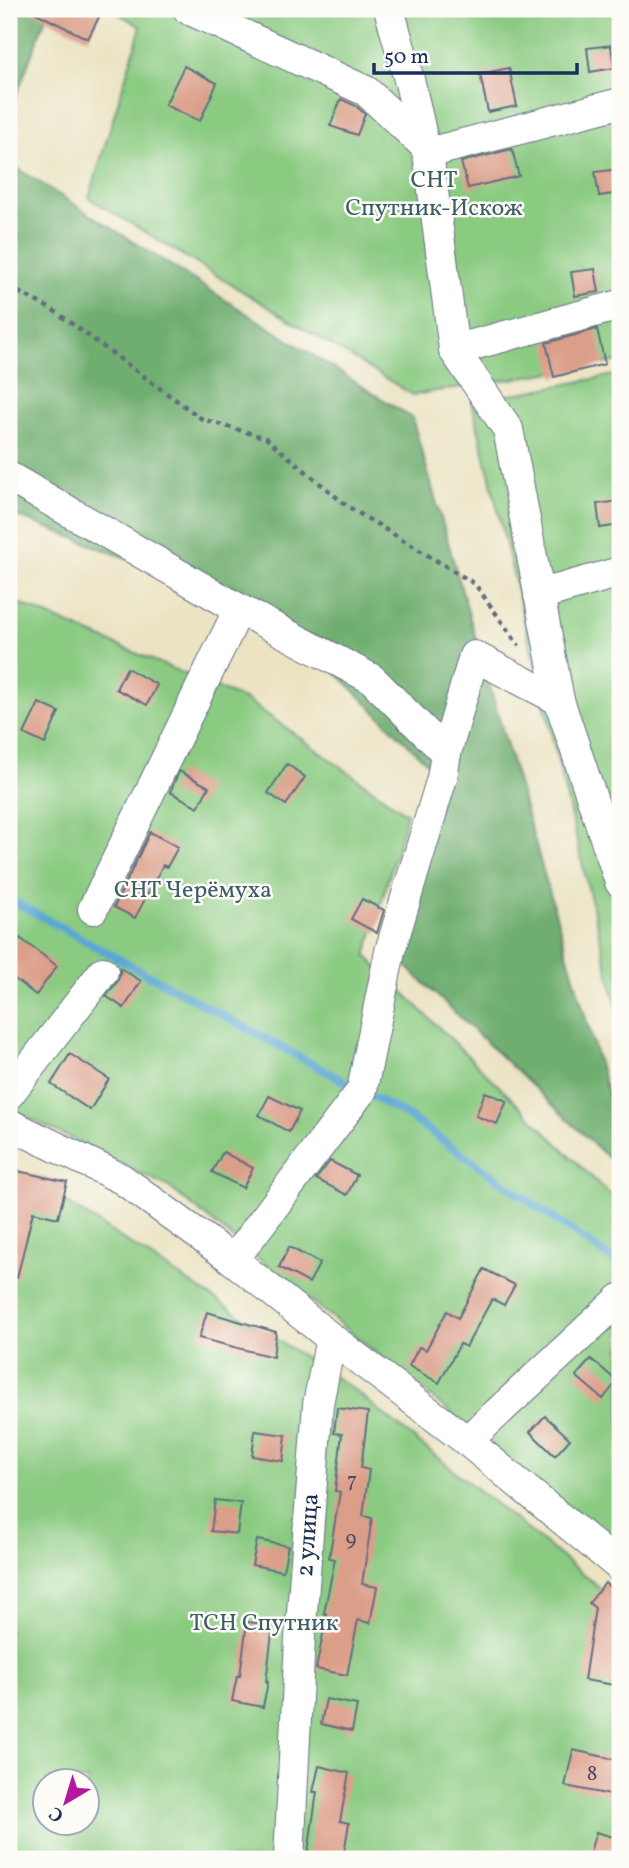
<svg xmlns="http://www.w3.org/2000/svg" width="629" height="1868" viewBox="0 0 629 1868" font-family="Vollkorn,serif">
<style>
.green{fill:#8aca81;stroke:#527c70;stroke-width:2;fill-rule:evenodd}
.forest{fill:#6fae6f;stroke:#456e66;stroke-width:2}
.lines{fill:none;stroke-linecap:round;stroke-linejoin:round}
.stream{stroke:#5aa7d3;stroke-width:8}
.building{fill:#db9e89}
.minor-casing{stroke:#646e81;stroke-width:32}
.path{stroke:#646e81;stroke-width:4.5;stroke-dasharray:5 5;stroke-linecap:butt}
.minor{stroke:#fff;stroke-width:30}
.labels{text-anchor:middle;stroke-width:5;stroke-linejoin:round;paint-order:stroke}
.number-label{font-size:21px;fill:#4b4b69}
.park-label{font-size:24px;fill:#3c5e68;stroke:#fdfcf7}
.street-label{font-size:24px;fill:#1b2f5e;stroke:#fdfcf7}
</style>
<rect width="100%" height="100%" fill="#fdfcf7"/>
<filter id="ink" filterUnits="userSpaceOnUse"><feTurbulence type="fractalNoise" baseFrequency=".0143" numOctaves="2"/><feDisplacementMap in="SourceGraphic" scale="14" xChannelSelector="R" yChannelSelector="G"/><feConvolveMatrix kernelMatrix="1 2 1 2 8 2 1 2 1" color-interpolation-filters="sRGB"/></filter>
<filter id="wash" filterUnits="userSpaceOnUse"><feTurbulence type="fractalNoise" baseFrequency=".00686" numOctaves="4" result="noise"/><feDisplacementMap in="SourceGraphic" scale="28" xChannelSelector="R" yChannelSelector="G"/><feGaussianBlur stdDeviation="1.57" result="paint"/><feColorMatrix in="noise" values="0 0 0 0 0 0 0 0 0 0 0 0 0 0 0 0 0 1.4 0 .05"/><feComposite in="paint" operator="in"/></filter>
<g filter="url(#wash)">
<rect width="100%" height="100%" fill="#ebe3c2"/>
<!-- green -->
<g class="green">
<polygon points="111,9 620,9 620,361 413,395 89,198 141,27"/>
<polygon points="620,374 620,1021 472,402"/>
<polygon points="9,599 248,701 407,814 366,956 609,1194 620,1194 620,1548 169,1187 9,1108"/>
<path d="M9 1165 350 1387 620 1604V1859H9ZM46 1780H88V1822H46Z"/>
</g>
<!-- forest -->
<g class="forest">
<polygon points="9,9 49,9 9,115"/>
<polygon points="9,163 412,418 620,1136 620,1169 390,951 442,778 281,618 9,513"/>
</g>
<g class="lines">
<!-- stream -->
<polyline class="stream" points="9,899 408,1116 620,1265"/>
</g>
<g id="blocks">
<!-- building -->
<g class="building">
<polygon points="28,9 103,9 88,39"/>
<polygon points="611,45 614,68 590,72 587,48"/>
<polygon points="184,66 217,83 200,121 165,105"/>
<polygon points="509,68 517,106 488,112 480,74"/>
<polygon points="341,99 356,106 365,114 357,135 330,126"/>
<polygon points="512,149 519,176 468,188 461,162"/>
<polygon points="620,169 620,193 599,196 595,172"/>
<polygon points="595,269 599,292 575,296 571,272"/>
<polygon points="597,329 605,364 554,377 546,343"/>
<polygon points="620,501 620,525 600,528 597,504"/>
<polygon points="127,668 157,685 147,705 116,689"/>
<polygon points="39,703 59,712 45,744 24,734"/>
<polygon points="287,764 305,777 286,805 268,793"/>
<polygon points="179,771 209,787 198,807 170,792"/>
<polygon points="150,832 178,847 167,867 163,865 135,918 114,907"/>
<polygon points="362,899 384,910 377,933 351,919"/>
<polygon points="20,938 57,966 36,995 9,975 9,953"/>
<polygon points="120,968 141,981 124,1008 106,996 117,982 120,975"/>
<polygon points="70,1054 109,1079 90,1110 51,1084"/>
<polygon points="485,1092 507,1101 497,1124 476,1116"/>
<polygon points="269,1096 300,1111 289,1132 259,1115"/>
<polygon points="223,1152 253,1168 243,1188 212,1172"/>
<polygon points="330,1161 357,1175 347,1195 316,1179"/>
<polygon points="9,1169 67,1182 58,1218 33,1212 17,1278 9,1277"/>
<polygon points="289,1247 320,1263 309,1283 279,1267"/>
<polygon points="484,1269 515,1285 504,1305 492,1299 466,1347 460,1344 439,1383 409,1366 419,1347 426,1350 447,1311 458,1318"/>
<polygon points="207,1312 276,1332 273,1357 199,1338"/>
<polygon points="591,1359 617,1381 603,1399 576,1376"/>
<polygon points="337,1408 368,1412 361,1468 369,1470 363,1516 372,1518 362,1584 377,1587 370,1623 358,1620 347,1675 316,1669 327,1614 324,1613 335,1559 329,1558 340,1492 335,1491 342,1434 334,1433"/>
<polygon points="545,1416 570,1439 555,1456 530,1432"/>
<polygon points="255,1431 286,1435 283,1461 252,1456"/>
<polygon points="215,1500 241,1503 237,1534 211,1531"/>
<polygon points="257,1540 288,1546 283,1571 252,1565"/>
<polygon points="605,1583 620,1596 620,1686 584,1680 595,1608 589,1603"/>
<polygon points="247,1622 273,1625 266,1682 268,1682 263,1707 232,1701 237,1676 240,1676"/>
<polygon points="326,1699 357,1705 352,1731 321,1724"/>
<polygon points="573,1750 618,1760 611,1795 565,1786"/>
<polygon points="319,1766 349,1773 340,1821 349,1823 343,1859 307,1859 317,1792 313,1792"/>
<polygon points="596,1832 620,1839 615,1859 588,1859"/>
</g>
</g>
</g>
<g filter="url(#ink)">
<use href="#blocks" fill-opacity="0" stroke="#646e81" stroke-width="2"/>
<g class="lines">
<!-- minor casing -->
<g class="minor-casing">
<g id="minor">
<polyline points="188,9 366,91 424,145"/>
<polyline points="389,9 410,83 424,145 428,153 454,350 508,429 559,700 620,882"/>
<polyline points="428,153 620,103"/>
<polyline points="454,350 620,305"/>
<polyline points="9,477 239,609 372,679 446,753"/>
<polyline points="539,595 620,572"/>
<polyline points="93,909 239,609"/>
<polyline points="9,1094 103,972"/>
<polyline points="9,1124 122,1179 233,1260 331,1338 467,1441"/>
<polyline points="233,1260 362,1090 390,951 442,778 446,753 474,656 559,700"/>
<polyline points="620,1299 467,1441 620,1567"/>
<polyline points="289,1859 300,1638 318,1404 331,1338"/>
</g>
</g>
<!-- path -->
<polyline class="path" points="9,287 53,310 202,419 266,438 347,506 475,584 519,646"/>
<!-- minor -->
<use href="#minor" class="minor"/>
</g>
</g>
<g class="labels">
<!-- number labels -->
<g class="number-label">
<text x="352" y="1487">7</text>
<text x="351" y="1545">9</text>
<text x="592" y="1780">8</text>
</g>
<!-- park labels -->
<g class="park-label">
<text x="434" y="187">СНТ<tspan x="434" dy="28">Спутник-Искож</tspan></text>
<text x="193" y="897">СНТ Черёмуха</text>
<text x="264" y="1630">ТСН Спутник</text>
</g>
<!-- street labels -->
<g class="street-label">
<text transform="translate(307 1535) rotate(-86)" y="8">2 улица</text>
</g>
</g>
<!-- margin -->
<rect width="629" height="1868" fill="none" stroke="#fdfcf7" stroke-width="35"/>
<!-- north arrow -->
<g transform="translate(66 1802) rotate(218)"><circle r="33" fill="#fdfcf7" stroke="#a3aaba" stroke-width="2"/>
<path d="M0-5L12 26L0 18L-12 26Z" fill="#b5179e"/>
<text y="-10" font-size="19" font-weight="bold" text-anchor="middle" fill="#1b2f5e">С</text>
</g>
<!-- scale -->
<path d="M374 63v10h203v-10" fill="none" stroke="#1b2f5e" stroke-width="3.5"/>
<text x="384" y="63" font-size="21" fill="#1b2f5e" stroke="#fdfcf7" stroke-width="5" paint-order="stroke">50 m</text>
</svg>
